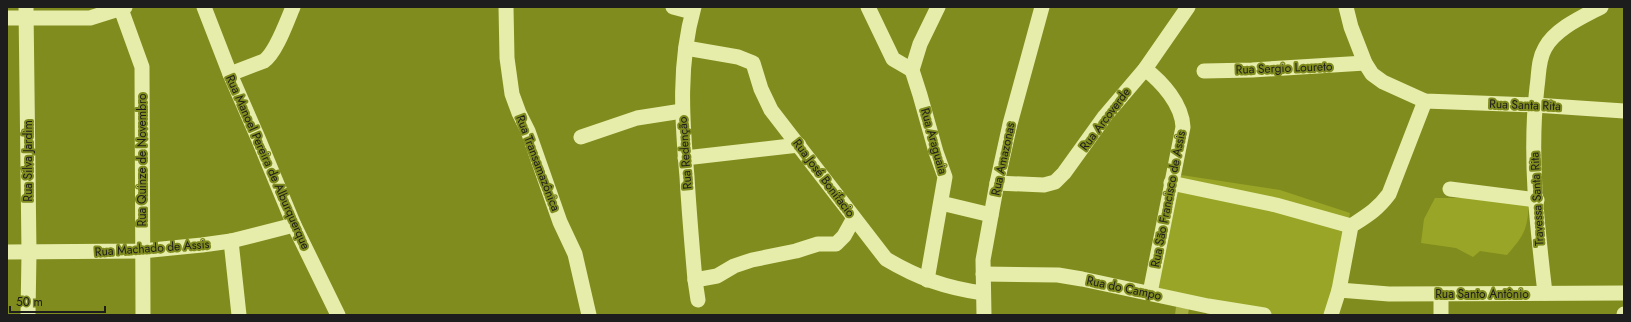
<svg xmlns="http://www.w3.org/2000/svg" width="1631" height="322" viewBox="0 0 1631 322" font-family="Jost,sans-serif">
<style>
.green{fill:#99a527}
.building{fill:#a8b242}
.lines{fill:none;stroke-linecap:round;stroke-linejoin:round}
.street{stroke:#e6ecaa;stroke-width:15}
.labels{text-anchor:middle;stroke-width:4;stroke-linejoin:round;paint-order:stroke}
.street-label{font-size:12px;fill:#1d1d1d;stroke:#808c1d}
</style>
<rect width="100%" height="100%" fill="#808c1d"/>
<!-- green -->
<g class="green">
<polygon points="1168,173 1280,190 1350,213 1337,289 1323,315 1253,315 1146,291"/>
<path d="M1435 198H1473L1529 204C1527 231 1524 235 1507 255L1480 251 1473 257 1456 248 1421 243 1424 219Z"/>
</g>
<!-- building -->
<polygon class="building" points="1176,307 1189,308 1188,315 1175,315"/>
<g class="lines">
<!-- street -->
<g class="street">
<polyline points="26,7 29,253 28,315"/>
<polyline points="204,7 230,74 258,138 294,225 338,315"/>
<polyline points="506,7 507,58 512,94 519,113 528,131 560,222 575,254 589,315"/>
<polyline points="673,7 692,12"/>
<path d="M694 7C678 63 682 120 687 177 689 211 692 246 695 280L698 300"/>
<polyline points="868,7 893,59 912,70"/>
<polyline points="1346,7 1351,27 1365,63 1372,74 1383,82 1425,101 1535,105 1624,111"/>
<polyline points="121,9 142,67 143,315"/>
<polyline points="7,18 90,18 125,7"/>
<path d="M686 48 738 57 753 63 761 89 771 110 886 259C918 278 946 288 983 293"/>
<path d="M1145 69C1162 82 1182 104 1183 127L1150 293"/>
<polyline points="1204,71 1252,70 1365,63"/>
<path d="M230 74 264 61C276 53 287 21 293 7"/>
<polyline points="581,137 637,118 682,111"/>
<polyline points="685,158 799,145"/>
<polyline points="997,183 1044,185 1055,182 1064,173 1105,116 1145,69 1188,7"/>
<polyline points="1171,183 1276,205 1351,226"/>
<polyline points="1450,189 1537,200"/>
<polyline points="941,203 991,215"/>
<polyline points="231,241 239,315"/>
<polyline points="7,252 142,251 202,245 231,241 294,225"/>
<polyline points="983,274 1058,275 1082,279 1208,306 1264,315"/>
<polyline points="695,280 717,276 734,266 752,260 796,251 818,244 836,244 844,236 854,218"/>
<polyline points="927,280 945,177 936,152 920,95 912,70 920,44 938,7"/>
<polyline points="1339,290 1389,294 1624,293"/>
<path d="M1545 293C1537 225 1529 155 1537 87 1539 74 1538 60 1545 48 1555 29 1582 17 1601 7"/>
<polyline points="984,315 983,260 997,183 1010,124 1042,7"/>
<path d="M1331 315 1339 290 1351 226C1368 215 1377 210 1389 194L1425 101"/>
<polyline points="1441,315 1441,294"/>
<polyline points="1624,315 1624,314"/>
</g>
</g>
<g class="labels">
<!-- street labels -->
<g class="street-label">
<text transform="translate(1284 68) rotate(-2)" y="4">Rua Sergio Loureto</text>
<text transform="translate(1525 105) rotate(2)" y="4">Rua Santa Rita</text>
<text transform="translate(1105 119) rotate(-53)" y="4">Rua Arcoverde</text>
<text transform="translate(934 141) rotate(74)" y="4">Rua Araguaia</text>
<text transform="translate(685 153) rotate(-94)" y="4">Rua Redenção</text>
<text transform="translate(1003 159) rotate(-78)" y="4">Rua Amazonas</text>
<text transform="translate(142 160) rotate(-90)" y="4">Rua Quinze de Novembro</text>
<text transform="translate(28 161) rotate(-90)" y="4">Rua Silva Jardim</text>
<text transform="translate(268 162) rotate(66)" y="4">Rua Manoel Pereira de Alburquerque</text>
<text transform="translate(538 163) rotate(69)" y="4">Rua Transamazônica</text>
<text transform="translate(824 178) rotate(53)" y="4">Rua José Bonifacio</text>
<text transform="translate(1168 199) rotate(-79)" y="4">Rua São Francisco de Assis</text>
<text transform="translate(1537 199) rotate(-93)" y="4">Travessa Santa Rita</text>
<text transform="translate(152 248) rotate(-4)" y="4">Rua Machado de Assis</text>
<text transform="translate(1124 288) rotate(12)" y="4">Rua do Campo</text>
<text x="1482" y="298">Rua Santo Antônio</text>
</g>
</g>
<!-- border -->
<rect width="1631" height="322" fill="none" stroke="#1d1d1d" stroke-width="16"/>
<!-- scale -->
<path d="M10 306v6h95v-6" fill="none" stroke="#1d1d1d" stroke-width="2"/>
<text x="16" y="306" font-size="12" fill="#1d1d1d" stroke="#808c1d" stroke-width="3" paint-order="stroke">50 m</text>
</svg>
